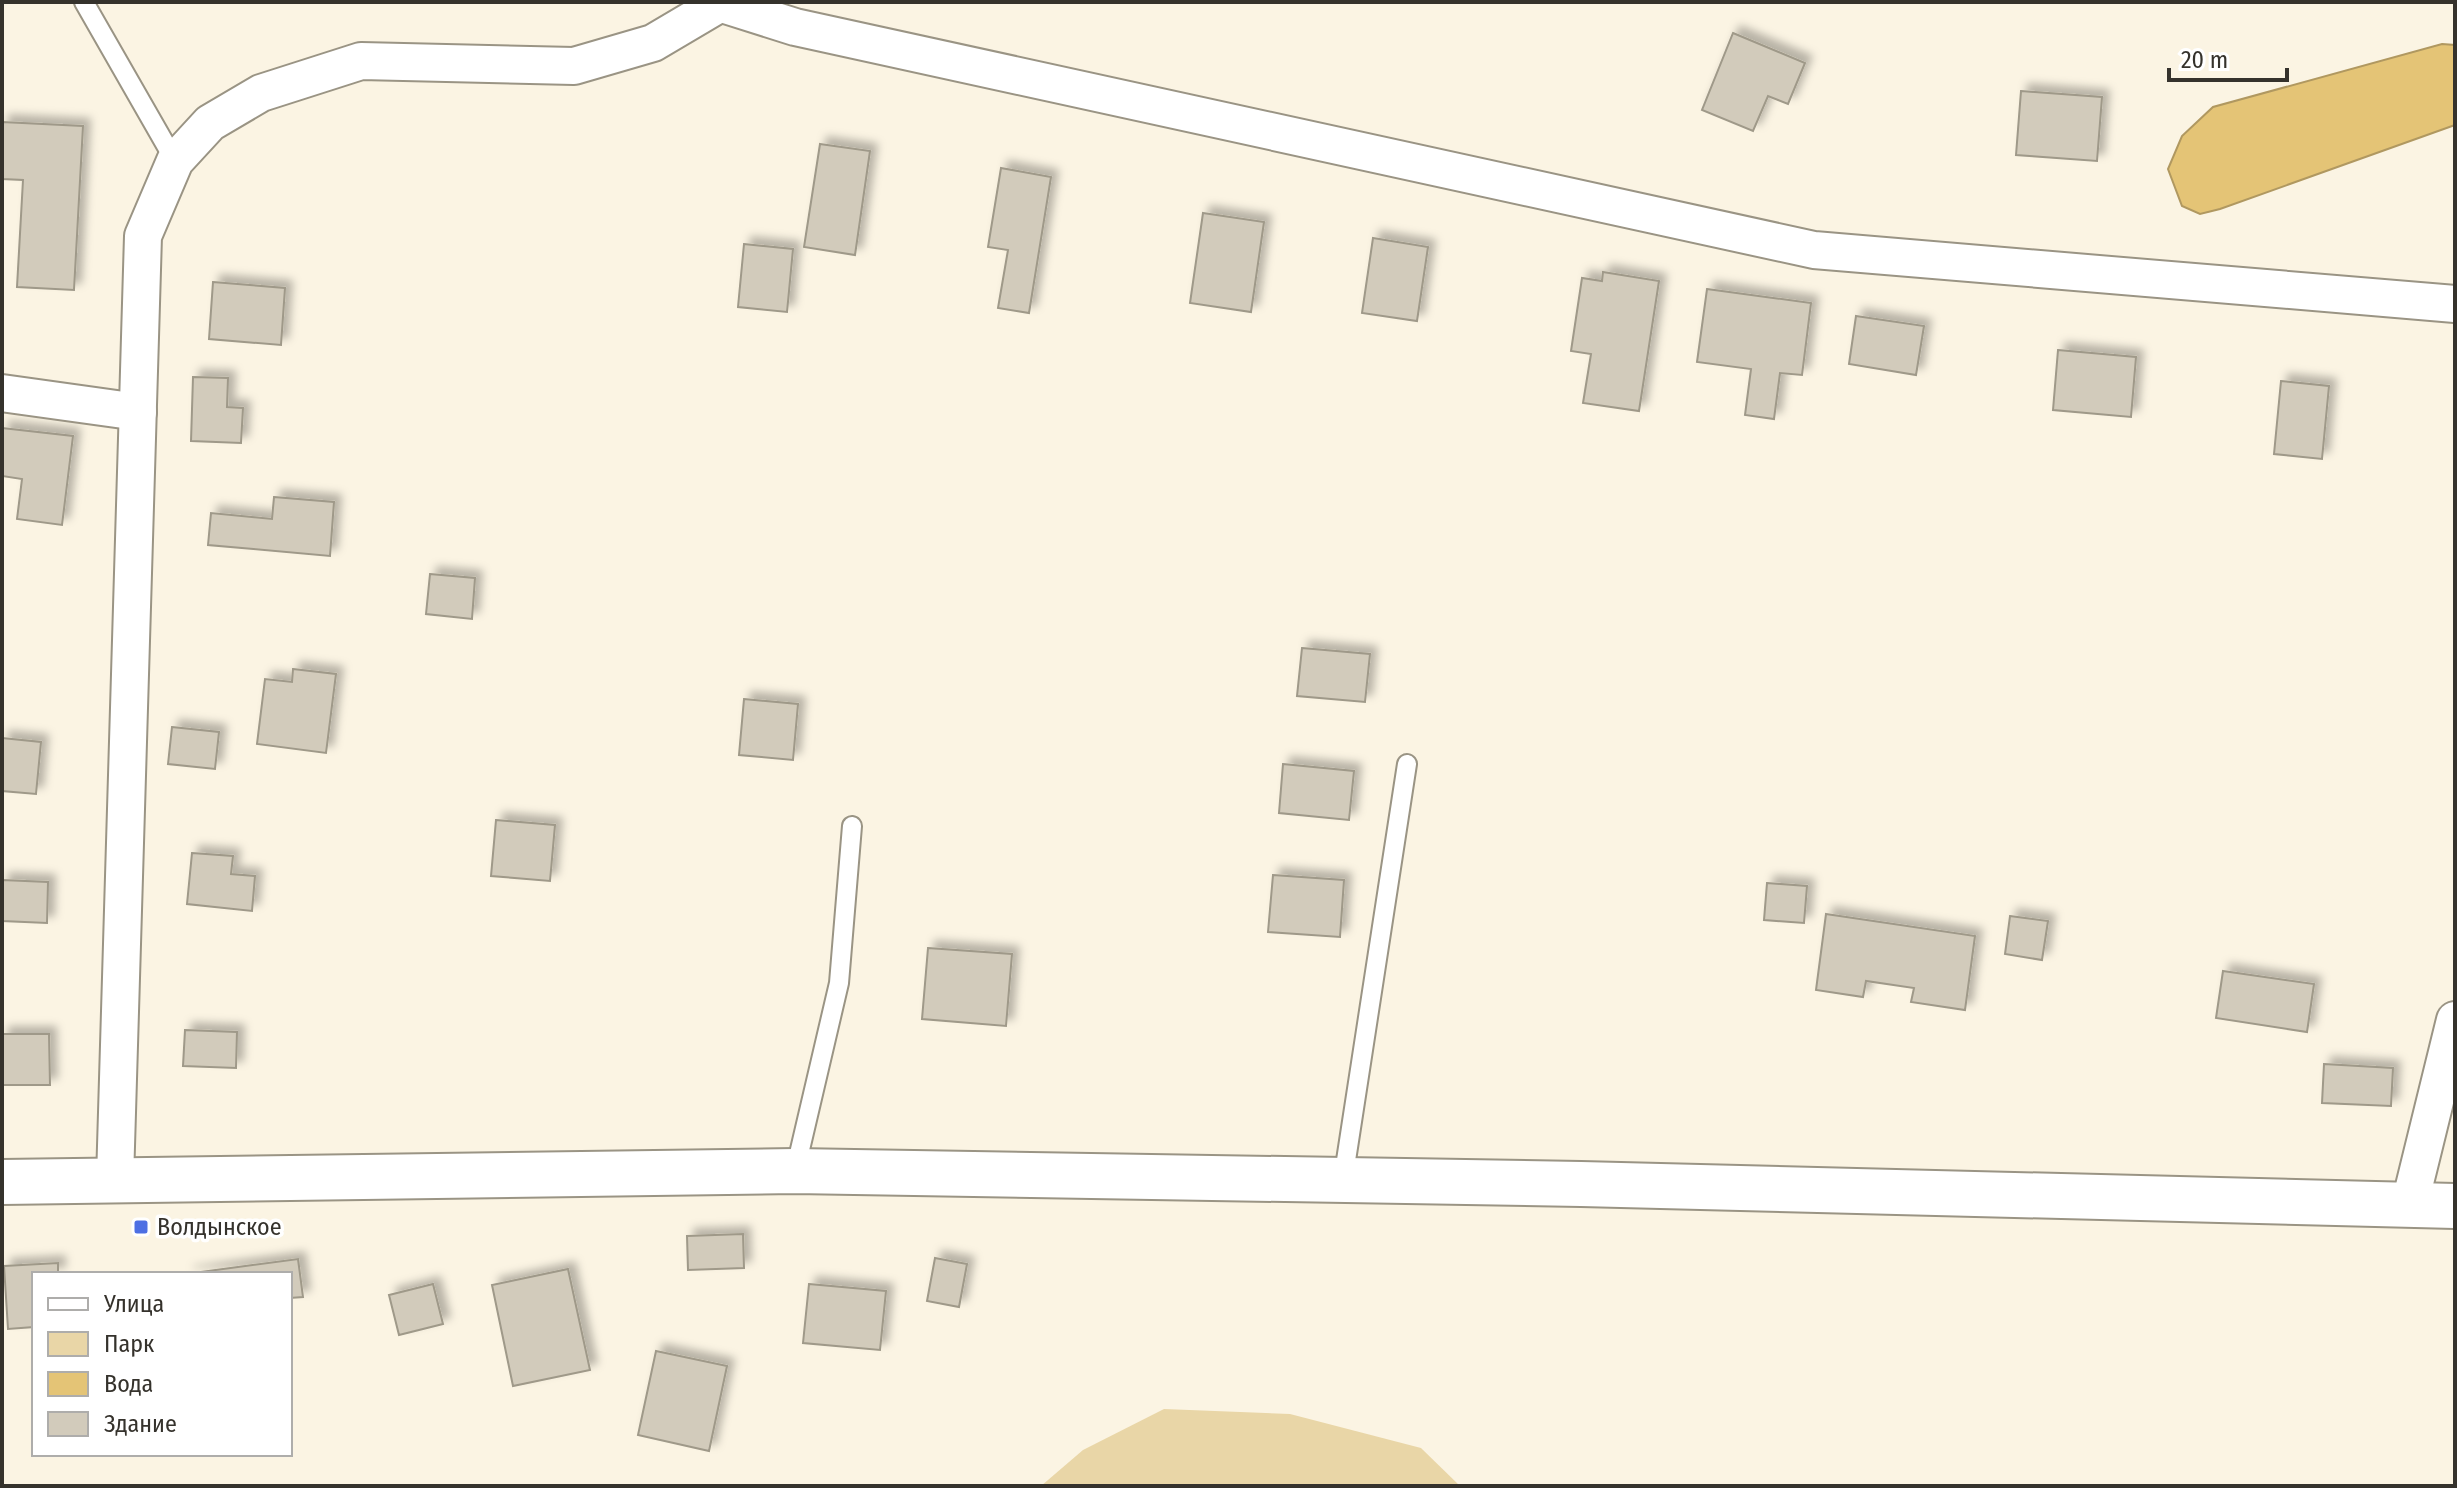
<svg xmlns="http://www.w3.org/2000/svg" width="2457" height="1488" viewBox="0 0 2457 1488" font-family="'Fira Sans Condensed',sans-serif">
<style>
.green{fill:#e9d6a7}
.water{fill:#e4c476;stroke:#b09860;stroke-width:2}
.building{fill:#d2cbbb;stroke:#9f9989;stroke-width:2;filter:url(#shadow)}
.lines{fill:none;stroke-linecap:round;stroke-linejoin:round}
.service-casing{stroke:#9a9484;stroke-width:22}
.minor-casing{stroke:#9a9484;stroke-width:40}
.tertiary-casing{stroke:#9a9484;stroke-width:48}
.service{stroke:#fff;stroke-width:18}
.minor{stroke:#fff;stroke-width:36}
.tertiary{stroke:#fff;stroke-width:44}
.poi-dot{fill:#4d6fe3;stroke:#fff;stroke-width:3}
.labels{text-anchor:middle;stroke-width:7;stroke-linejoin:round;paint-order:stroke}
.poi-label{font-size:24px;fill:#35322c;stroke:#fff;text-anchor:start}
</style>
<defs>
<filter id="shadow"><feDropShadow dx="7" dy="-7" stdDeviation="4" flood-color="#0004"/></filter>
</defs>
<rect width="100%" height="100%" fill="#fbf4e3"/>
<!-- green -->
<polygon class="green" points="1164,1409 1290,1414 1421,1448 1460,1486 1041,1486 1083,1450"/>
<!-- water -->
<polygon class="water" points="2442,44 2455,45 2455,125 2220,209 2200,214 2182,206 2168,169 2182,136 2213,107"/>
<!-- building -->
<g class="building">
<polygon points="1733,33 1805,63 1788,104 1768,96 1753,131 1702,110"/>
<polygon points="2021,91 2102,97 2097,161 2016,155"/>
<polygon points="2,122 83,126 74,290 17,287 23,180 2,179"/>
<polygon points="820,144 870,151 855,255 804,247"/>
<polygon points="1001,168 1051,177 1029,313 998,308 1008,250 988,247"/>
<polygon points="1203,213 1264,222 1251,312 1190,303"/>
<polygon points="1373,238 1428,247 1417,321 1362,313"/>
<polygon points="744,244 793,249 787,312 738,307"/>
<polygon points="1603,272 1659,281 1639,411 1583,403 1591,354 1571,351 1582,278 1602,281"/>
<polygon points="213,282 285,288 281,345 209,339"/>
<polygon points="1707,289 1811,303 1802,375 1780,373 1774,419 1745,415 1751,369 1697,362"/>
<polygon points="1856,316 1924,326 1916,375 1849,364"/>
<polygon points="2058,350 2136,357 2131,417 2053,410"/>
<polygon points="193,377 228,378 227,407 243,408 241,443 191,441"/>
<polygon points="2281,381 2329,386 2322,459 2274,454"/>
<polygon points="2,428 73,436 62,525 17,519 22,479 2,476"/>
<polygon points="274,497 334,502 330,556 208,545 211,513 272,519"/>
<polygon points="430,574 475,578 472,619 426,614"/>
<polygon points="1302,648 1370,654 1365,702 1297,696"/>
<polygon points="293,669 336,674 326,753 257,744 265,679 292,682"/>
<polygon points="744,699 798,704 793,760 739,755"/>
<polygon points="172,727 219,732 215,769 168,764"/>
<polygon points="2,738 41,742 36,794 2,791"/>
<polygon points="1283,764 1354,771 1349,820 1279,813"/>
<polygon points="496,820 555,825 550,881 491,876"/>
<polygon points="192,853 233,856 231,874 255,876 252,911 187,904"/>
<polygon points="1273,875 1344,880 1340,937 1268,932"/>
<polygon points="2,880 48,882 47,923 2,921"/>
<polygon points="1767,883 1807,886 1804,923 1764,920"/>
<polygon points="1826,914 1975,936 1965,1010 1911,1002 1914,988 1866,981 1863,997 1816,990"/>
<polygon points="2010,916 2048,921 2042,960 2005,954"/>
<polygon points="928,948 1012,954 1006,1026 922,1019"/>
<polygon points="2223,971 2314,984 2307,1032 2216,1018"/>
<polygon points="185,1030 237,1032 236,1068 183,1066"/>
<polygon points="2,1034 49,1034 50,1085 2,1085"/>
<polygon points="2324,1064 2393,1068 2391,1106 2322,1103"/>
<polygon points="743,1234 744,1268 688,1270 687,1236"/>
<polygon points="935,1258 967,1264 959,1307 927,1301"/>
<polygon points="298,1259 303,1297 290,1298 290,1274 186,1274"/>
<polygon points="58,1263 58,1274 34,1274 34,1327 8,1329 4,1266"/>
<polygon points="568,1269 590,1370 513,1386 492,1285"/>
<polygon points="433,1284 443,1324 399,1335 389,1295"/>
<polygon points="809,1284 886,1291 880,1350 803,1343"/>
<polygon points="656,1351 727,1366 709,1451 638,1435"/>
</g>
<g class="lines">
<!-- service casing -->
<g class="service-casing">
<g id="service">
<polyline points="84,2 175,161"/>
<polyline points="795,1171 839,983 852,826"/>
<polyline points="1343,1180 1407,764"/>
</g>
</g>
<!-- minor casing -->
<g class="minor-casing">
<g id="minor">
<polyline points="716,2 795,27 1814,250 2455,304"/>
<polyline points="2,393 138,412"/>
<polyline points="115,1180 143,236 175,161 210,123 261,93 361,61 574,66 653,43 719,4"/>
<polyline points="2410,1203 2455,1020"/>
</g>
</g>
<!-- tertiary casing -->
<g class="tertiary-casing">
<polyline id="tertiary" points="2,1182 795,1171 1581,1184 2455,1206"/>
</g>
<!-- service -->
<use href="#service" class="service"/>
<!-- minor -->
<use href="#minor" class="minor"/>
<!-- tertiary -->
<use href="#tertiary" class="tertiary"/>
</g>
<!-- markers -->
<rect class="poi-dot" x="133" y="1219" width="16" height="16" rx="4"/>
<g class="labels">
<!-- poi labels -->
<g class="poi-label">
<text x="157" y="1235">Волдынское</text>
</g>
</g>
<!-- border -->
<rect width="2457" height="1488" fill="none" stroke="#35322c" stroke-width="8"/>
<!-- legend -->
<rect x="32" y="1272" width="260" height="184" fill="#ffffff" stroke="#aeadab" stroke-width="2"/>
<rect x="48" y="1298" width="40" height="12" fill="#ffffff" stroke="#aeadab" stroke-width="2"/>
<text x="104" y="1312" font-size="24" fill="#35322c">Улица</text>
<rect x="48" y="1332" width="40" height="24" fill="#e9d6a7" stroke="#aeadab" stroke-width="2"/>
<text x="104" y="1352" font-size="24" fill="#35322c">Парк</text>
<rect x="48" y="1372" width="40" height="24" fill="#e4c476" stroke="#aeadab" stroke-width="2"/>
<text x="104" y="1392" font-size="24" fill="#35322c">Вода</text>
<rect x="48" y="1412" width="40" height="24" fill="#d2cbbb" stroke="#aeadab" stroke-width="2"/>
<text x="104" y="1432" font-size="24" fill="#35322c">Здание</text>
<!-- scale -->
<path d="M2169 68v12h118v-12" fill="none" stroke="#35322c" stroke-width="4"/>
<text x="2181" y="68" font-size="24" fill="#35322c" stroke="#ffffff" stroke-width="6" paint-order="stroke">20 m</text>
</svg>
